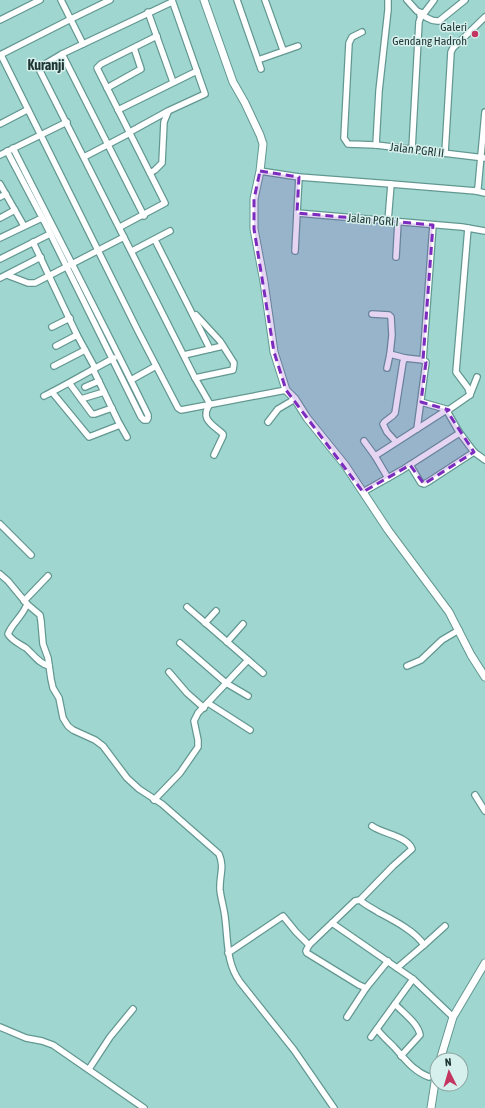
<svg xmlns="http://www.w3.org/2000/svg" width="485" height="1108" viewBox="0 0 485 1108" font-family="'Asap Condensed',sans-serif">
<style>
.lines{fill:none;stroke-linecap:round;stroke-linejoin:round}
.minor-casing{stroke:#639892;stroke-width:8}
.tertiary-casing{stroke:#639892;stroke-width:9}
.minor{stroke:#fff;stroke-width:5.5}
.tertiary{stroke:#fff;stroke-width:7}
.marked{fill:#7b2cbf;fill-opacity:0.2;stroke:#7b2cbf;stroke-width:3;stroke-dasharray:8 5;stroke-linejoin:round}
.poi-dot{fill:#c43661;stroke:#d6f0ed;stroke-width:1.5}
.labels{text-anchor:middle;stroke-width:3;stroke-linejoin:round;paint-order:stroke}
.poi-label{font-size:12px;fill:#1f3533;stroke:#d6f0ed;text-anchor:end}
.street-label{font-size:12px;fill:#1f3533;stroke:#d6f0ed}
.quarter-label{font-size:14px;font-weight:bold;fill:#1f3533;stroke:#d6f0ed}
</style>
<rect width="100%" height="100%" fill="#9fd6cf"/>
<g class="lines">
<!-- minor casing -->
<g class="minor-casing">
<g id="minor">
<polyline points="61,0 83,44"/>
<polyline points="237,0 261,69"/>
<polyline points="265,0 283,50"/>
<polyline points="407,0 417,11 422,13"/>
<polyline points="172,2 62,54 40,67 40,71 195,378 210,404"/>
<polyline points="148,12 173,82"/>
<path d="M420 15C428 16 429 22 439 21L465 0"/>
<polyline points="0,20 40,0"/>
<polyline points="362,32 352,37 349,43 344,138 348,144 376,145 485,158"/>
<polyline points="62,54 144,216"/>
<polyline points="0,55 71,19 110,0"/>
<polyline points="1,55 138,331 178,408 181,410 286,390"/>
<polyline points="258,60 298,46"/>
<polyline points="107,88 141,69 134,48"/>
<polyline points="118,110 197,71"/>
<polyline points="0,124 27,110"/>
<polyline points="130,132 168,111 205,94 172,0"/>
<polyline points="376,145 379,91 388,10 388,0"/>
<polyline points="412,149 419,22 422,13 425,12 434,0"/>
<path d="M7 151 46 225 141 417 144 420H147L148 418V415C104 325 58 237 13 148"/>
<polyline points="445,153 451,52 453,48 485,17"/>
<polyline points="0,155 67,122"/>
<polyline points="84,157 130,133"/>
<polyline points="260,171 299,177 391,184"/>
<polyline points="150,173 155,170 162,163 164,122 168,112"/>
<polyline points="299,177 297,213 462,227 485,231"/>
<polyline points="0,184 24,226"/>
<polyline points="476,191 485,193"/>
<polyline points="0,197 6,194"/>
<polyline points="0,218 15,210"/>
<polyline points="388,221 391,184 476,191 478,188 485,112"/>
<polyline points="120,227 165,203 97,68 101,64 157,36"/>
<polyline points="468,228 456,372 468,388 470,395"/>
<polyline points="0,238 42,218"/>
<polyline points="155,240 210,349"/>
<polyline points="33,242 77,335 95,368"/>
<polyline points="132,251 170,231"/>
<polyline points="295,251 297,213"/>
<polyline points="396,257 398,222"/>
<polyline points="0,259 50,234"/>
<polyline points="7,275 28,283 35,283 124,237"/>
<polyline points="0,278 41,257"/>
<polyline points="372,314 389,315 391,317 392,335 390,354 405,358"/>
<polyline points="52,327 70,318"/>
<polyline points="56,346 77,335"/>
<polyline points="184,355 223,346"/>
<polyline points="423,360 433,225"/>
<polyline points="54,366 85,350"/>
<polyline points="387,368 390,354"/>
<polyline points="93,369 118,421 127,437"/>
<polyline points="195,378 233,370 234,363 220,341 196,315"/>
<polyline points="131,380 156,366"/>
<polyline points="70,384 92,414 95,414 112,408"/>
<polyline points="85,387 99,381"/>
<polyline points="52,392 89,437 120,425"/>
<path d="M44 396C68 384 91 370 114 358"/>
<polyline points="81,399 104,392"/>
<polyline points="421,402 449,410"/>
<path d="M210 404C199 419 213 425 223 434V436L214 455"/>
<polyline points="447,411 470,395 477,377"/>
<polyline points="268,422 278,409 295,399"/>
<polyline points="459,432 474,452 485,460"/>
<polyline points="364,441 375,456 388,478"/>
<path d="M375 456 417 429 426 362 423 360 405 358 403 362 395 413C392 418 386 419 383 424L387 432 396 442"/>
<polyline points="410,465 421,483 424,484 428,482 474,452"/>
<polyline points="363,492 402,470 458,434 459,432 447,411 445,411 417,429"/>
<polyline points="0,524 31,555"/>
<path d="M0 574 8 581 27 604 40 615 41 621 43 644 48 658 51 679 53 688 59 698 63 718 68 726 73 730 95 740 103 746 127 778 139 789 162 804 219 854C225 868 219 876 220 890 221 899 224 908 225 917 228 940 226 963 240 982L294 1050 334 1108"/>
<polyline points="24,601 48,576"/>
<path d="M27 604C23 616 12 623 8 634 12 641 20 644 26 648 33 654 39 664 49 666"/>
<polyline points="187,607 263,673"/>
<polyline points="205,623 216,611"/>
<polyline points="227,642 243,624"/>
<polyline points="180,643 226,683 248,696"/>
<polyline points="407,666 421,660 442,640 459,630"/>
<polyline points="169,672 187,693 204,708"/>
<polyline points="208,703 250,730"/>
<polyline points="475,795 485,811"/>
<polyline points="154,800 180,773 198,747 198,740 194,721 198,713 248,660"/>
<path d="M372 826C383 834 407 836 412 849L393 866 360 900C365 905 372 908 378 912 393 920 415 931 424 945L397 968"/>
<polyline points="360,900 355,901 309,945 306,951 307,953 359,985 366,988 388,961"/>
<polyline points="332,923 413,979 453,1017"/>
<polyline points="424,945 445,926"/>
<polyline points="228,953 283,916 296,932 309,945"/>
<path d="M395 1004C403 1013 418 1023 420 1035L401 1056"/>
<polyline points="347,1017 366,988"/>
<polyline points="0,1027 26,1038 42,1041 53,1045 144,1108"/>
<path d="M377 1029C382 1036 388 1041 394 1047 405 1059 413 1071 429 1077L435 1075"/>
<polyline points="371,1037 413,979"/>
<polyline points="89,1069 110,1037 133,1009"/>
</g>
</g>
<!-- tertiary casing -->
<g class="tertiary-casing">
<g id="tertiary">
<polyline points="204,0 233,82 245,103 260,135 263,144 260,171 254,199 254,229 264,282 274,352 286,390 295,399 307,418 345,465 388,530 449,612 471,655 485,677"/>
<polyline points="440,1060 453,1017 485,963"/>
<polyline points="431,1108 437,1069"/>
</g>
</g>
<!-- minor -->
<use href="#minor" class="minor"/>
<!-- tertiary -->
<use href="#tertiary" class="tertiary"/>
</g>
<!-- marked area -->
<path class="marked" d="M260 171 299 177 297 213 433 225 423 360 426 362 421 402 449 410 447 411 474 452 424 484 410 465 363 492 286 390 274 352 254 229V199Z"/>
<!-- markers -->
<circle class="poi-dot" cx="475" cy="34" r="4"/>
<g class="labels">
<!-- poi labels -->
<g class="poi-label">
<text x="467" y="31">Galeri<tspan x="467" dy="14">Gendang Hadroh</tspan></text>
</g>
<!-- street labels -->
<g class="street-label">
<text transform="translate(417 150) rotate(7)" y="4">Jalan PGRI II</text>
<text transform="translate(373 220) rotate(5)" y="4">Jalan PGRI I</text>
</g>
<!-- quarter labels -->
<g class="quarter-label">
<text x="46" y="70">Kuranji</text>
</g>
</g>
<!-- north arrow -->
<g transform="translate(449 1072) rotate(355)"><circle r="19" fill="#d6f0ed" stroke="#8da5a3"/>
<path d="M0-3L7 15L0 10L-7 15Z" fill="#c43661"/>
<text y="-6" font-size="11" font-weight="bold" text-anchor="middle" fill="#1f3533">N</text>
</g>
</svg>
